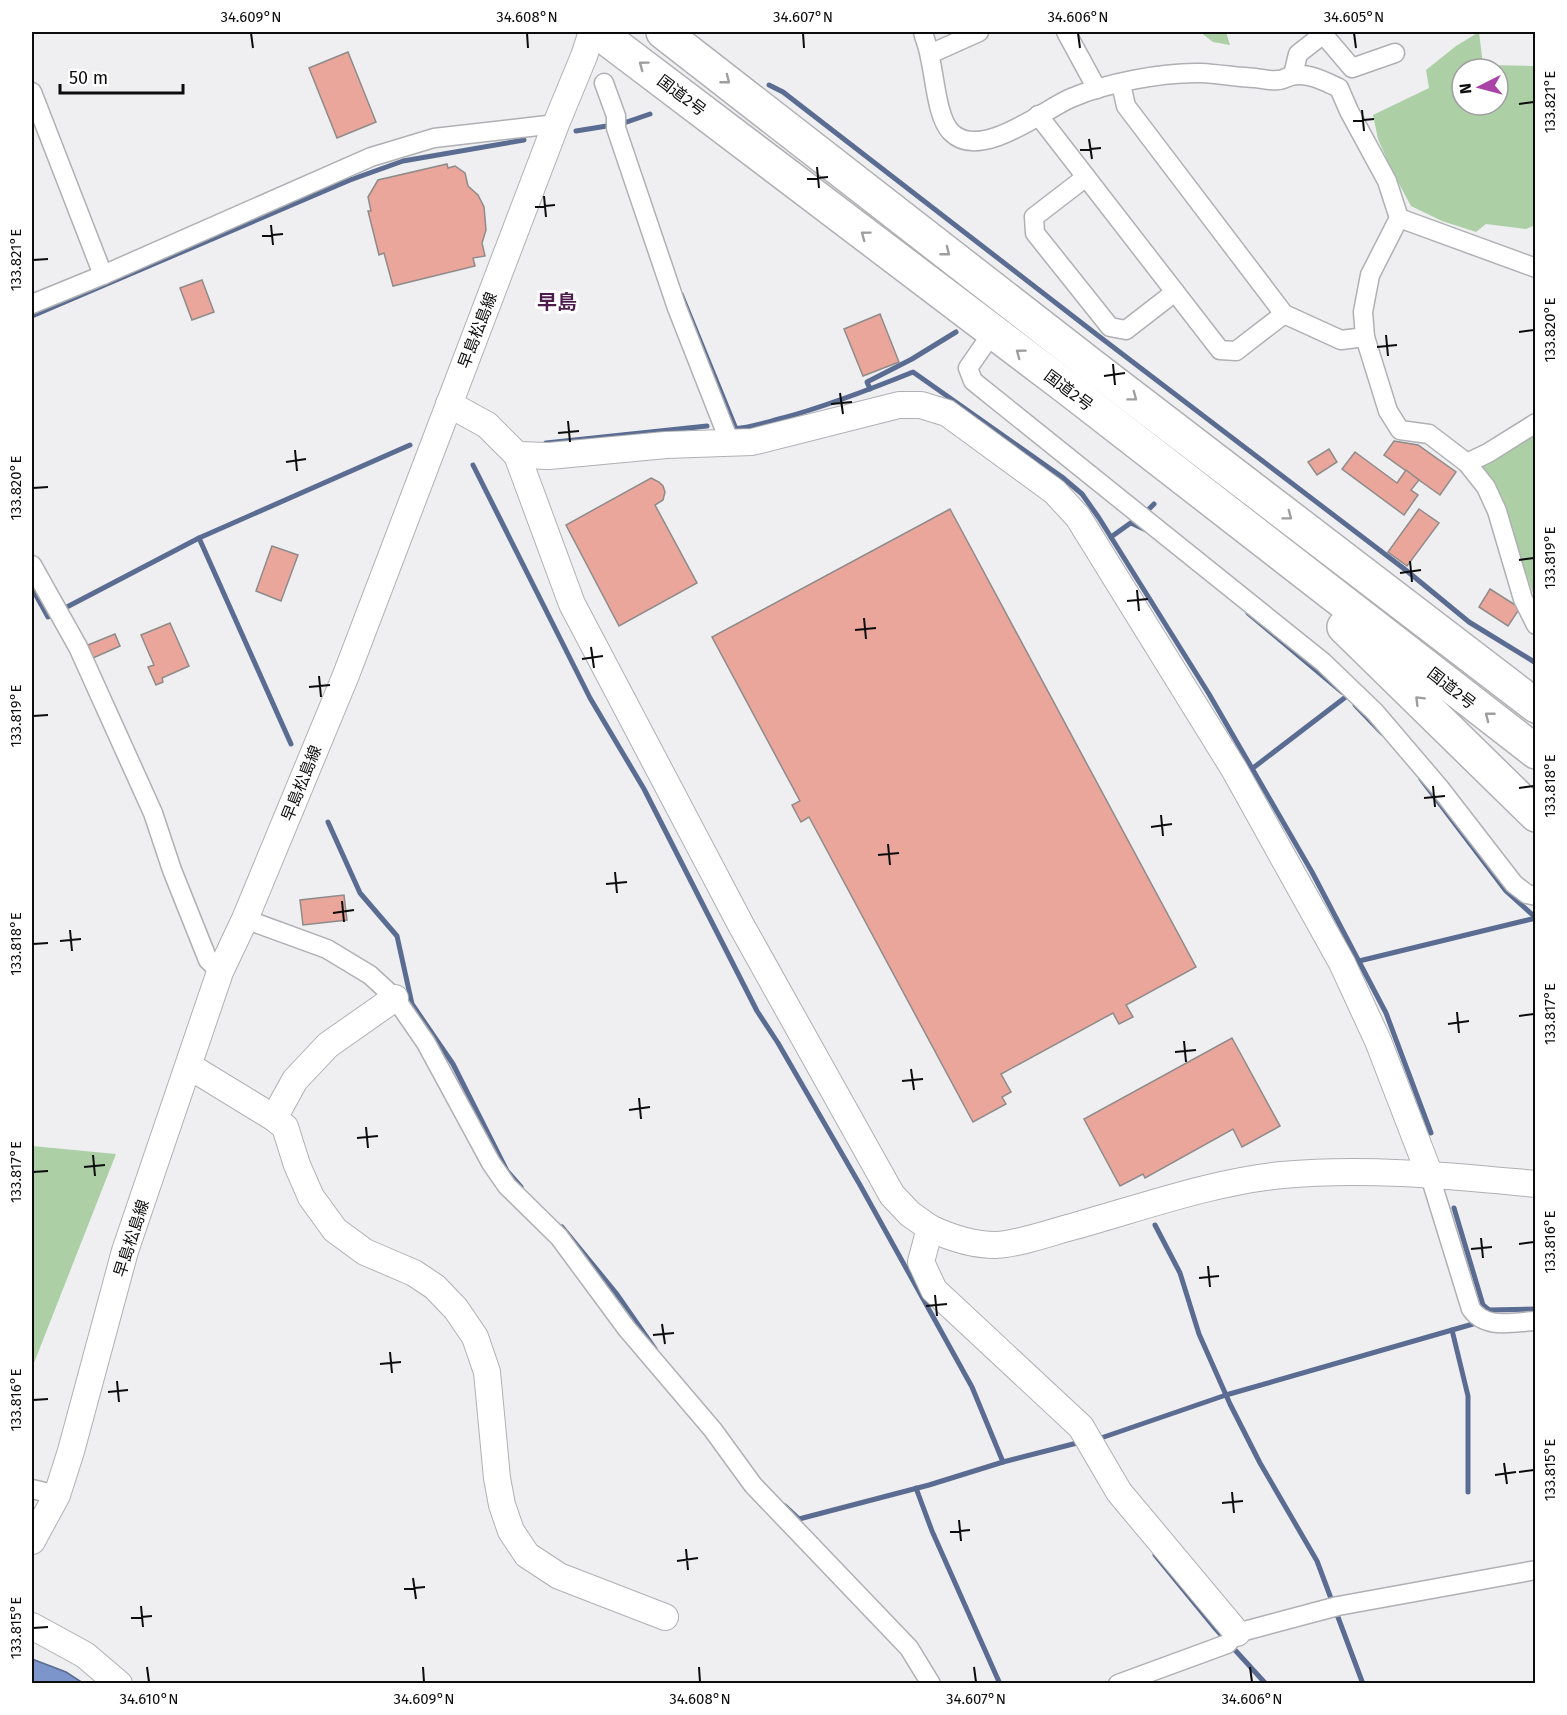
<svg xmlns="http://www.w3.org/2000/svg" width="1567" height="1715" viewBox="0 0 1567 1715" font-family="'Fira Sans','Noto Sans JP',sans-serif">
<style>
.green{fill:#accfa5;fill-rule:evenodd}
.water{fill:#7c95ca;stroke:#5a6c91;stroke-width:1.5}
.lines{fill:none;stroke-linecap:round;stroke-linejoin:round}
.stream{stroke:#5a6c91;stroke-width:5}
.building{fill:#eba69b;stroke:#8e8b8a;stroke-width:1.5}
.street-casing{stroke:#afb0b3;stroke-width:21}
.secondary-casing{stroke:#afb0b3;stroke-width:28}
.highway-casing{stroke:#afb0b3;stroke-width:36}
.street{stroke:#fff;stroke-width:18}
.secondary{stroke:#fff;stroke-width:26}
.highway{stroke:#fff;stroke-width:33}
.oneway{stroke:#9e9e9e}
.ticks{fill:none;stroke:#0c0c0d;stroke-width:2}
.labels{text-anchor:middle;stroke-width:6;stroke-linejoin:round;paint-order:stroke}
.street-label{font-size:16px;fill:#0c0c0d;stroke:#fff}
.quarter-label{font-size:20px;font-weight:bold;fill:#4e1d4d;stroke:#fff}
.neatline{fill:none;stroke:#0c0c0d;stroke-width:2}
.ticks-label{font-size:15px;text-anchor:middle;fill:#0c0c0d}
</style>
<rect width="100%" height="100%" fill="#efeff2"/>
<!-- green -->
<g class="green">
<polygon points="1200,32 1226,32 1230,45 1213,42"/>
<path d="M1479 32 1483 65 1535 66V225L1526 229 1486 224 1476 232 1442 221 1411 206 1392 171 1378 139 1373 115 1429 88 1426 70 1456 46ZM1462 69H1498V105H1462Z"/>
<polygon points="1535,432 1535,599 1504,511 1482,465"/>
<polygon points="32,1146 116,1154 32,1368"/>
</g>
<!-- water -->
<polygon class="water" points="32,1659 66,1672 83,1683 32,1683"/>
<g class="lines">
<!-- stream -->
<g class="stream">
<polyline points="769,85 783,92 1096,334 1407,571 1469,622 1536,663"/>
<polyline points="621,124 650,114"/>
<polyline points="576,131 613,125"/>
<polyline points="681,294 736,429"/>
<polyline points="32,316 350,180 403,161 524,140"/>
<polyline points="870,389 867,382 912,359 956,332"/>
<path d="M733 429C750 428 767 422 783 418 827 406 871 389 913 372L1062 477 1082 494 1099 518 1209 694 1312 872 1386 1013 1431 1133"/>
<polyline points="546,443 707,426"/>
<polyline points="473,465 590,698 644,789 757,1011 778,1043 860,1185 972,1387 1003,1462"/>
<polyline points="1149,509 1154,504"/>
<polyline points="1131,523 1146,530"/>
<polyline points="1111,537 1132,522"/>
<polyline points="199,538 291,744"/>
<polyline points="32,588 48,617 51,616"/>
<polyline points="65,608 199,538 410,445"/>
<polyline points="1248,613 1342,692"/>
<polyline points="1355,705 1382,733"/>
<polyline points="1253,768 1347,696"/>
<polyline points="1421,779 1506,891 1536,918"/>
<polyline points="328,822 360,893 397,936 412,1004 453,1064 507,1171 521,1187"/>
<polyline points="1359,961 1536,918"/>
<polyline points="1454,1208 1483,1305 1489,1310"/>
<polyline points="1155,1225 1180,1273 1199,1334 1230,1404 1260,1463 1317,1561 1363,1684"/>
<polyline points="562,1227 616,1293 655,1349"/>
<polyline points="1452,1330 1468,1396 1468,1492"/>
<polyline points="1101,1438 1226,1395 1473,1324 1489,1310 1536,1309"/>
<polyline points="916,1488 932,1531 1000,1684"/>
<polyline points="785,1506 799,1519 929,1485 1003,1462 1081,1442"/>
<polyline points="1155,1555 1214,1627 1266,1684"/>
</g>
</g>
<!-- building -->
<g class="building">
<polygon points="348,52 376,122 337,138 309,68"/>
<polygon points="447,164 448,168 455,166 465,173 468,186 478,195 484,207 486,230 482,243 485,256 473,258 475,266 393,286 384,253 379,255 368,211 371,211 368,197 378,180"/>
<polygon points="202,280 214,312 192,320 180,288"/>
<polygon points="880,314 899,362 863,376 844,329"/>
<polygon points="1394,441 1418,445 1456,472 1440,495 1384,455"/>
<polygon points="1329,449 1337,462 1317,475 1308,462"/>
<polygon points="1355,452 1397,483 1406,470 1419,480 1411,490 1418,495 1404,515 1342,469"/>
<polygon points="651,478 659,482 663,486 665,492 663,500 655,505 697,583 619,626 566,525"/>
<polygon points="950,509 1196,967 1126,1005 1133,1017 1119,1024 1113,1013 1001,1074 1011,1092 1002,1097 1006,1104 973,1122 809,817 801,822 792,805 800,801 712,637"/>
<polygon points="1419,509 1439,523 1407,566 1388,552"/>
<polygon points="272,546 298,555 281,601 256,591"/>
<polygon points="1490,589 1520,608 1508,626 1479,607"/>
<polygon points="170,623 189,666 162,678 163,682 156,685 148,667 154,665 141,635"/>
<polygon points="115,634 120,646 93,658 88,645"/>
<polygon points="344,895 347,920 303,925 300,900"/>
<polygon points="1232,1038 1280,1126 1242,1147 1233,1129 1145,1178 1143,1174 1120,1186 1084,1119"/>
</g>
<g class="lines">
<!-- street casing -->
<g class="street-casing">
<g id="street">
<path d="M923 32C925 40 929 49 930 58 935 78 937 118 951 132 980 162 1043 110 1071 98 1106 83 1163 72 1201 73 1219 74 1237 77 1255 78 1263 79 1271 81 1278 80 1283 80 1287 77 1291 76 1308 72 1324 81 1339 88L1349 111 1387 181 1399 218 1370 275 1363 312 1365 337 1388 411 1400 430 1429 434 1467 463 1486 487 1497 511 1523 599 1536 625"/>
<polyline points="1066,32 1097,89"/>
<polyline points="1323,34 1352,68 1395,53"/>
<polyline points="930,54 979,32"/>
<polyline points="1293,75 1298,54 1326,32"/>
<polyline points="604,83 616,116 616,128 677,308 730,443"/>
<polyline points="1121,84 1126,106 1284,314 1341,340 1365,337"/>
<polyline points="32,92 103,275"/>
<polyline points="1038,115 1220,350 1236,351 1284,314"/>
<polyline points="1086,177 1034,217 1035,233 1110,327 1126,330 1175,292"/>
<polyline points="1399,218 1536,268"/>
<polyline points="32,304 103,275 371,157 434,138 556,124"/>
<polyline points="993,332 968,368 973,381 1323,662 1375,712 1439,787 1514,884 1527,894 1536,896"/>
<polyline points="1467,463 1488,453 1536,423"/>
<polyline points="32,565 78,647 153,813 172,870 208,960 220,972"/>
<polyline points="245,919 327,949 370,975 395,998 426,1043 491,1163 507,1186 559,1237 627,1329 713,1430 753,1485 909,1648 931,1684"/>
<path d="M1429 1173 1471 1309C1486 1330 1512 1322 1536 1321"/>
<polyline points="32,1489 57,1495"/>
<polyline points="1118,1684 1227,1644 1237,1633 1338,1606 1536,1570"/>
</g>
</g>
<!-- secondary casing -->
<g class="secondary-casing">
<g id="secondary">
<polyline points="449,404 487,425 517,455 572,604 741,925 892,1195 910,1214 930,1228 921,1262 934,1290 1081,1427 1119,1492 1237,1633"/>
<polyline points="517,455 549,456 666,445 752,442 899,405 921,405 947,413 1055,492 1078,517 1234,769 1342,963 1378,1041 1429,1173"/>
<polyline points="189,1066 274,1118 285,1127 297,1165 311,1197 335,1230 365,1252 414,1273 435,1287 456,1309 475,1337 487,1372 497,1478 502,1505 511,1531 527,1555 559,1576 665,1617"/>
<polyline points="274,1118 295,1080 328,1045 395,998"/>
<path d="M930 1228C951 1238 972 1245 996 1245 1019 1244 1052 1232 1075 1226 1143 1207 1212 1182 1282 1175 1367 1167 1451 1176 1536 1184"/>
<polyline points="32,1541 57,1495 71,1451 125,1251 220,972 245,919 346,675 556,124 584,56 592,32"/>
<polyline points="32,1626 85,1655 119,1684"/>
</g>
</g>
<!-- highway casing -->
<g class="highway-casing">
<g id="highway">
<polyline points="598,32 1070,390 1536,752"/>
<polyline points="663,32 1091,365 1536,706"/>
<polyline points="1344,627 1536,815"/>
</g>
</g>
<!-- street -->
<use href="#street" class="street"/>
<!-- secondary -->
<use href="#secondary" class="secondary"/>
<!-- highway -->
<use href="#highway" class="highway"/>
</g>
<!-- one-way arrows -->
<defs><path id="oneway-chevron" d="M-2-3.5L2.5 0L-2 3.5" fill="none" stroke-width="1.6" stroke-linecap="round" stroke-linejoin="round" transform="scale(1.5)"/></defs>
<g class="oneway">
<use href="#oneway-chevron" transform="translate(643 65) rotate(-143)"/>
<use href="#oneway-chevron" transform="translate(726 80) rotate(38)"/>
<use href="#oneway-chevron" transform="translate(865 235) rotate(-143)"/>
<use href="#oneway-chevron" transform="translate(946 252) rotate(38)"/>
<use href="#oneway-chevron" transform="translate(1020 353) rotate(-143)"/>
<use href="#oneway-chevron" transform="translate(1133 397) rotate(37)"/>
<use href="#oneway-chevron" transform="translate(1288 516) rotate(37)"/>
<use href="#oneway-chevron" transform="translate(1419 700) rotate(-135)"/>
<use href="#oneway-chevron" transform="translate(1489 716) rotate(-142)"/>
</g>
<!-- ticks -->
<path class="ticks" d="M251 33 253 48M527 33 528 48M803 33 804 48M1078 33 1080 48M1354 33 1356 48M1519 104 1534 102M1362 110 1364 131M1353 121 1374 119M1089 139 1092 159M1080 150 1101 148M817 167 819 188M807 179 828 177M544 196 546 217M535 207 555 205M271 225 273 245M262 236 283 234M33 260 48 259M1519 332 1534 330M1386 335 1388 356M1377 347 1397 345M1113 364 1115 385M1104 376 1125 373M840 393 843 414M831 404 852 402M568 421 570 442M558 433 579 431M295 450 297 471M286 462 306 459M33 488 48 487M1519 560 1534 558M1410 561 1412 582M1400 573 1421 570M1137 590 1139 611M1127 601 1148 599M864 618 866 639M855 630 876 628M591 647 594 668M582 659 603 656M319 676 321 697M309 687 330 685M33 716 48 715M1433 786 1435 807M1519 788 1534 786M1424 798 1445 796M1161 815 1163 836M1151 827 1172 824M888 844 890 865M878 855 899 853M615 872 617 893M606 884 627 882M342 901 344 922M333 913 354 910M70 930 72 951M60 941 81 939M33 944 48 943M1457 1012 1459 1033M1519 1016 1534 1014M1448 1024 1469 1021M1184 1041 1186 1062M1175 1052 1196 1050M911 1069 914 1090M902 1081 923 1079M639 1098 641 1119M629 1110 650 1107M366 1127 368 1148M357 1138 378 1136M93 1155 95 1176M84 1167 105 1165M33 1172 48 1171M1481 1238 1483 1258M1519 1244 1534 1242M1471 1249 1492 1247M1208 1266 1210 1287M1199 1278 1219 1276M935 1295 937 1316M926 1306 947 1304M662 1324 665 1344M653 1335 674 1333M390 1352 392 1373M380 1364 401 1362M117 1381 119 1402M108 1392 128 1390M33 1400 48 1399M1504 1463 1507 1484M1519 1472 1534 1470M1495 1475 1516 1472M1232 1492 1234 1513M1222 1503 1243 1501M959 1520 961 1541M950 1532 970 1530M686 1549 688 1570M677 1561 698 1558M413 1578 416 1599M404 1589 425 1587M141 1606 143 1627M131 1618 152 1616M33 1628 48 1627M147 1667 149 1682M423 1667 424 1682M699 1667 700 1682M974 1667 976 1682M1250 1667 1252 1682"/>
<g class="labels">
<!-- street labels -->
<g class="street-label">
<text transform="translate(682 95) rotate(37)" y="6">国道2号</text>
<text transform="translate(477 330) rotate(-69)" y="6">早島松島線</text>
<text transform="translate(1069 390) rotate(37)" y="6">国道2号</text>
<text transform="translate(1452 688) rotate(38)" y="6">国道2号</text>
<text transform="translate(301 783) rotate(-68)" y="6">早島松島線</text>
<text transform="translate(131 1238) rotate(-72)" y="6">早島松島線</text>
</g>
<!-- quarter labels -->
<g class="quarter-label">
<text x="557" y="309">早島</text>
</g>
</g>
<!-- border -->
<rect width="1567" height="1715" fill="none" stroke="#ffffff" stroke-width="66"/>
<!-- north arrow -->
<g transform="translate(1480 87) rotate(264)"><circle r="28" fill="#ffffff" stroke="#9e9e9e" stroke-width="1.5"/>
<path d="M0-4.5L10 22L0 15L-10 22Z" fill="#a943a7"/>
<text y="-9" font-size="16" font-weight="bold" text-anchor="middle" fill="#0c0c0d">N</text>
</g>
<!-- scale -->
<path d="M60 84v9h123v-9" fill="none" stroke="#0c0c0d" stroke-width="3"/>
<text x="69" y="84" font-size="18" fill="#0c0c0d" stroke="#ffffff" stroke-width="4.5" paint-order="stroke">50 m</text>
<rect x="33" y="33" width="1501" height="1649" class="neatline"/>
<g class="ticks-label">
<text x="251" y="22">34.609°N</text>
<text x="527" y="22">34.608°N</text>
<text x="803" y="22">34.607°N</text>
<text x="1078" y="22">34.606°N</text>
<text x="1354" y="22">34.605°N</text>
<text transform="translate(1550 102) rotate(-90)" y="5">133.821°E</text>
<text transform="translate(16 260) rotate(-90)" y="5">133.821°E</text>
<text transform="translate(1550 330) rotate(-90)" y="5">133.820°E</text>
<text transform="translate(16 488) rotate(-90)" y="5">133.820°E</text>
<text transform="translate(1550 558) rotate(-90)" y="5">133.819°E</text>
<text transform="translate(16 716) rotate(-90)" y="5">133.819°E</text>
<text transform="translate(1550 786) rotate(-90)" y="5">133.818°E</text>
<text transform="translate(16 944) rotate(-90)" y="5">133.818°E</text>
<text transform="translate(1550 1014) rotate(-90)" y="5">133.817°E</text>
<text transform="translate(16 1172) rotate(-90)" y="5">133.817°E</text>
<text transform="translate(1550 1242) rotate(-90)" y="5">133.816°E</text>
<text transform="translate(16 1400) rotate(-90)" y="5">133.816°E</text>
<text transform="translate(1550 1470) rotate(-90)" y="5">133.815°E</text>
<text transform="translate(16 1628) rotate(-90)" y="5">133.815°E</text>
<text x="149" y="1704">34.610°N</text>
<text x="424" y="1704">34.609°N</text>
<text x="700" y="1704">34.608°N</text>
<text x="976" y="1704">34.607°N</text>
<text x="1252" y="1704">34.606°N</text>
</g>
</svg>
